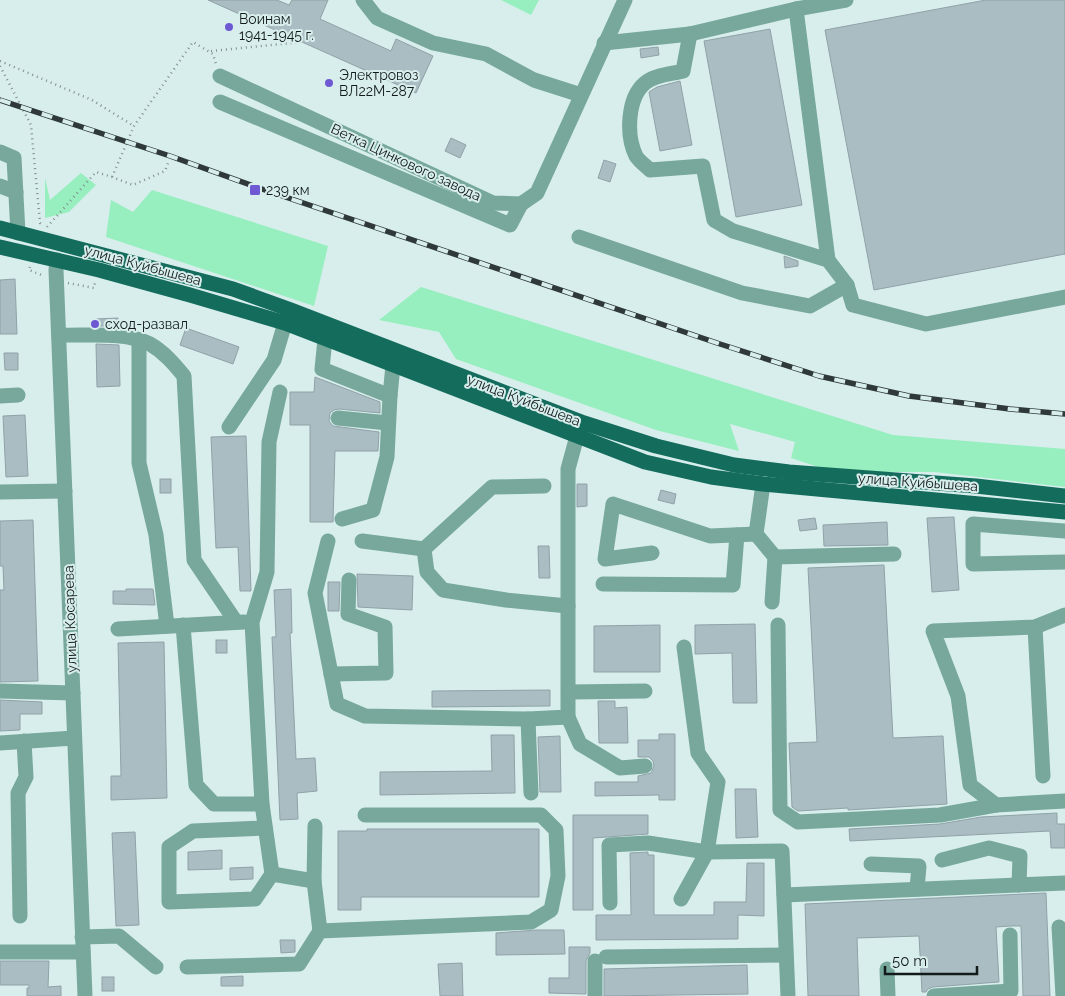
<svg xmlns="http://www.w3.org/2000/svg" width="1065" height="996" viewBox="0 0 1065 996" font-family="Raleway,sans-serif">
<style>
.green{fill:#97eebe}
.building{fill:#aabdc2;stroke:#8fa2a7}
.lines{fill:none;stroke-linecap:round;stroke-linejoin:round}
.path{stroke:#809090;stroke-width:2.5;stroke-dasharray:1 4;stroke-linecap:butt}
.minor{stroke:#77a89b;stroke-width:15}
.major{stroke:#146c5c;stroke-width:15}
.rail-casing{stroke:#2f3939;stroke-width:5.5}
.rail{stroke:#d8eeed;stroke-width:4;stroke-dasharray:11;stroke-linecap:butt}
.poi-dot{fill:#6e59d3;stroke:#d8eeed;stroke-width:2}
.labels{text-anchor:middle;stroke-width:4;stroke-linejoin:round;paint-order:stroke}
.poi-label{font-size:14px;fill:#121a1a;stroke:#d8eeed;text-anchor:start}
.street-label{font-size:14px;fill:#121a1a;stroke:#d8eeed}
</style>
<rect width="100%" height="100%" fill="#d8eeed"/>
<!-- green -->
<g class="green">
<polygon points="501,0 539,0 531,15"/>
<polygon points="81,173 96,185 69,212 45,218 45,178 50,200"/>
<polygon points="152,190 328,246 314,306 106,237 111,200 133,212"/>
<polygon points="421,287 893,435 1065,449 1065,487 934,472 833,472 791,458 795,442 730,424 739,451 656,430 456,359 439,332 379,320"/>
</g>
<!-- building -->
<g class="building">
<polygon points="208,0 277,0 289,5 292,0 328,0 320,19 391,51 396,39 433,56 416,93"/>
<polygon points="986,0 1065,0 1065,254 874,290 825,30"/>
<polygon points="770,29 802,205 736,217 704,41"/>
<polygon points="658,47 659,55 641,58 640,49"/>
<polygon points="680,81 692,145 660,151 649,92 657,87"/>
<polygon points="451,138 466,145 460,158 445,151"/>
<polygon points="604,160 616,164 610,182 598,178"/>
<polygon points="784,256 798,261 798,266 785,268"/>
<polygon points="15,279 17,334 0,334 0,280"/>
<polygon points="118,318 119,326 95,326 95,319"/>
<polygon points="186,328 239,347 233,364 180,345"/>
<polygon points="96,344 119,345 120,386 97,387"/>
<polygon points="4,353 18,353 18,370 5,370"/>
<polygon points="315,377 380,402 380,413 339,409 334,410 330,413 329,421 333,426 379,432 378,451 335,451 333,522 310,522 310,425 290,425 290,392 314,392"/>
<polygon points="25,415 28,476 6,477 3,416"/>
<polygon points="246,436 251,591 240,591 238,547 216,548 211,437"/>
<rect x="160" y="479" width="11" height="14"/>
<polygon points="577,484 587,484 587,506 577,507"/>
<polygon points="661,490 676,494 674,504 658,500"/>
<polygon points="954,517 959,590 932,592 927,518"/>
<polygon points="815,518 817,529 800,531 798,520"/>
<polygon points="33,520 38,681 0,682 0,590 4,590 3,566 0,566 0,521"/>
<polygon points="887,522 888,545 824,546 823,525"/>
<polygon points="538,546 549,546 550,578 539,578"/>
<polygon points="884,565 893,738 943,736 947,804 848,810 848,808 798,811 792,807 789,743 817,742 808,568"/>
<polygon points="357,574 413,576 412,610 358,607"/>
<polygon points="328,582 340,582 339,611 328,611"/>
<polygon points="126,589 153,589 155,605 113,604 113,591 126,591"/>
<polygon points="291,589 292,633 290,633 296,759 315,758 317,791 297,793 298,819 280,820 272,637 276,637 274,590"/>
<polygon points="755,624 757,703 733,703 732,653 695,654 695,625"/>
<polygon points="660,625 660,672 594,672 594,626"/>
<rect x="216" y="640" width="11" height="13"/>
<polygon points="164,642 167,798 111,800 111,776 121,776 118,643"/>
<polygon points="550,690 550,706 432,707 432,691"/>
<polygon points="0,700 42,702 42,714 20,714 20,730 0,731"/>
<polygon points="598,701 615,701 615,708 627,707 628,743 599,743"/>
<polygon points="659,734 675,734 675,800 659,800 659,795 595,796 595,782 638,782 638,776 651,773 654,766 653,761 649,757 638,757 638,740 659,740"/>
<polygon points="491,735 514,735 515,793 380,795 380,772 492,771"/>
<polygon points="560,736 561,792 540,792 538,737"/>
<polygon points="735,789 756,789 758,837 736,838"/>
<polygon points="1057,813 1057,824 1065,824 1065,848 1051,848 1050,831 850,841 849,829 940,824 981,817"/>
<polygon points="573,815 648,815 648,834 593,838 593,910 573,910"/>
<polygon points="367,829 539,829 539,897 361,897 361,910 338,910 338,831 367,831"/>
<polygon points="135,832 139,925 116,926 112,833"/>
<polygon points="222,850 222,869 188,870 188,852"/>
<polygon points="648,852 648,855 654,855 654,915 714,915 714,902 746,902 747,863 764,863 764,916 738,915 738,939 596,940 596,915 631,915 630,853"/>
<polygon points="253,867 253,879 230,880 230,868"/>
<polygon points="1046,893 1050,996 1023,996 1021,926 1010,926 996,927 999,982 933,987 928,989 926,992 922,992 919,936 857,938 859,996 808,996 805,904"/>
<polygon points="536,930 564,930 565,954 496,955 496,933"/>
<polygon points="280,940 295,940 295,952 281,953"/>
<polygon points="569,947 590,947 590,953 586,961 586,994 549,993 549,978 569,978"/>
<polygon points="0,961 49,961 48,987 61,986 61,996 27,996 27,988 29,988 29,985 0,985"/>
<polygon points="462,963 463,996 440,996 438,964"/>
<polygon points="747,965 748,994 604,996 604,969"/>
<polygon points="243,976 243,986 221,986 221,977"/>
<rect x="102" y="977" width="12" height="14"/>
</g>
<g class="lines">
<!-- path -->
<g class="path">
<polyline points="211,51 301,42"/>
<polyline points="0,61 92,100 134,126"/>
<polyline points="0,66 31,125 40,223 43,225"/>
<polyline points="112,177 134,126 193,42 213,54 216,64"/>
<polyline points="47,227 96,172 112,177 133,185 165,171 169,160"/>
<polyline points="30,267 29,270 44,276"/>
<polyline points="68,283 94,288 95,282"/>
</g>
<!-- minor -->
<g class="minor">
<polyline points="363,0 377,18 433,43 486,54 534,80 581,95"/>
<polyline points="796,9 828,260"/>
<path d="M690 34 683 71C672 74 654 75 645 83 627 98 626 136 636 156 639 161 646 166 650 170L703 166 714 220 733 231 828 260 847 285 853 305 926 324 1065 297"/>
<polyline points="604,43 690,34 796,9 846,0"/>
<polyline points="220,76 493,203 521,204 537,193 625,0"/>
<polyline points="220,102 510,225 521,204"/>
<polyline points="0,152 14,158 18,233"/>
<polyline points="0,186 16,192"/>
<polyline points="579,237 742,293 810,306 847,285"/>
<polyline points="57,260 56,270 85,996"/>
<path d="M59 335C87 336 125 331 150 344 164 352 174 364 184 376L194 560 236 622"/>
<polyline points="325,339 322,369 390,396"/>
<polyline points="139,340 139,463 156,535 167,626"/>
<polyline points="280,392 269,442 267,572 252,622 262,804 272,874 314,881"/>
<polyline points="0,396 18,395"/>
<polyline points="338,418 388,423"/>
<polyline points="229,427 274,360 285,323"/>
<polyline points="763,484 756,534 775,557 772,602"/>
<polyline points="544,486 492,487 424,549 427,572 443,590 506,600 568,606"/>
<polyline points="0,492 65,491"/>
<polyline points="342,519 373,510 387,457 390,396 393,365"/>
<polyline points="1065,531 973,524 973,564 1065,562"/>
<polyline points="328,541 315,593 337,704 365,716 528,719 568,717 568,469 577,436"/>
<polyline points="362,541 424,549"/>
<polyline points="652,553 605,559 613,504 710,536 756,534"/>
<polyline points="775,557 894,554"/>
<polyline points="603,584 733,585 737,535"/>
<polyline points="1065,615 1035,627 933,631 958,696 970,785 996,805 1065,801"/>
<polyline points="183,625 196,785 214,804 262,804"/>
<polyline points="778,625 780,810 798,822 940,815 996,805"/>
<polyline points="1035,627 1043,776"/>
<polyline points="118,629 244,622"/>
<polyline points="331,674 386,673 385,627 348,614 349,580"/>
<polyline points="0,691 73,693"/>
<polyline points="569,692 645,691"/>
<polyline points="568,717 580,744 620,768 645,766"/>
<polyline points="528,719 531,793"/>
<polyline points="0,743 74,738"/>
<polyline points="315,826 314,881 320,931"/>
<polyline points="265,828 193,831 169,847 169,902 255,899 272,874"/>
<polyline points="942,860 989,848 1020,856 1019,885"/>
<polyline points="871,864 919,866 917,889"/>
<polyline points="784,895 1065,883"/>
<polyline points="681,899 707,852 718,782 698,753 684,647"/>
<polyline points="610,903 609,845 648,843 707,852 782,851 788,996"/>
<polyline points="20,916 18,793 26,777 24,741"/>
<polyline points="1059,927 1063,996"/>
<polyline points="82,937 119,936 156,967"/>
<polyline points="0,952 83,952"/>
<polyline points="606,957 786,955"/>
<polyline points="595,961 595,996"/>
<polyline points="187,967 299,964 320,931 531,922 551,910 558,876 556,830 541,815 365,815"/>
<polyline points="887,969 888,996"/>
<polyline points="934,996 1011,991 1010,935"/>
</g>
<!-- major -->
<g class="major">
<polyline points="0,228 233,289 291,310 584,423 656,446 734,465 789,472 976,486 1065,496"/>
<polyline points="0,247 99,270 190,295 285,323 645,462 711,477 763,484 1065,512"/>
</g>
<!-- rail casing -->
<g class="rail-casing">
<polyline id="rail" points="0,100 170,156 256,187 720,344 819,376 909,396 1010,409 1065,414"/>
</g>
<!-- rail -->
<use href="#rail" class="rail"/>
</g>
<!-- markers -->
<g class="poi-dot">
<circle cx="229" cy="27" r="5"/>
<circle cx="329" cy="83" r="5"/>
<rect x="249" y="184" width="12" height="12" rx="2.5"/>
<circle cx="95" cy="324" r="5"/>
</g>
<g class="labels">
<!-- poi labels -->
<g class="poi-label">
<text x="239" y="24">Воинам<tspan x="239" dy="16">1941-1945 г.</tspan></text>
<text x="339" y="80">Электровоз<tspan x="339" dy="16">ВЛ22М-287</tspan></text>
<text x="266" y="195">239 км</text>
<text x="105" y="329">сход-развал</text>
</g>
<!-- street labels -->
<g class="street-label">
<text transform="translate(406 162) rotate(25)" y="5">Ветка Цинкового завода</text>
<text transform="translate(143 265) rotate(15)" y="5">улица Куйбышева</text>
<text transform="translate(524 400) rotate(21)" y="5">улица Куйбышева</text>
<text transform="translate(918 482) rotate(4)" y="5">улица Куйбышева</text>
<text transform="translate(70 619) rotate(-92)" y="5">улица Косарева</text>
</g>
</g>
<!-- scale -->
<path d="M885 966v8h92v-8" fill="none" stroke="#121a1a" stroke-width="2.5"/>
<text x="892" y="966" font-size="15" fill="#121a1a" stroke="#d8eeed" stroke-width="4" paint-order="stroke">50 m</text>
</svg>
